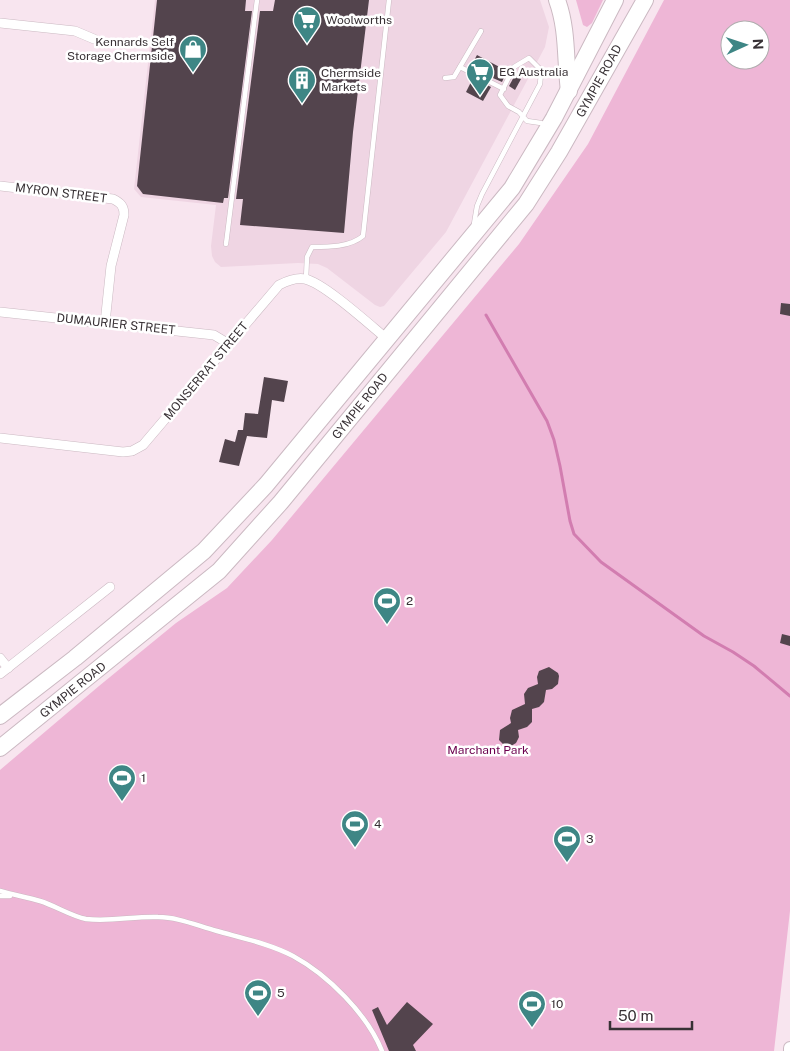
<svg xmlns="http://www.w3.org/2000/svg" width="790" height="1051" viewBox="0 0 790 1051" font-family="'Public Sans',sans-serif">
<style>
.built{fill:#efd5e3}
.green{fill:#eeb6d6;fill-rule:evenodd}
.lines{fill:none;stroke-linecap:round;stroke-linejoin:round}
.stream{stroke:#d27db0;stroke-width:3}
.building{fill:#53444d}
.lane-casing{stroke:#cbb9c2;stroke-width:5.5}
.street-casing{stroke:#cbb9c2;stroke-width:10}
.secondary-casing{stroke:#cbb9c2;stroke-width:14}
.highway-casing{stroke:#cbb9c2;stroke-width:18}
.lane{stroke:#fff;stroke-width:4.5}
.street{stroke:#fff;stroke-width:9}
.secondary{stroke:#fff;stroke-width:12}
.highway{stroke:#fff;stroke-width:16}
.labels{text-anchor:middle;stroke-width:5;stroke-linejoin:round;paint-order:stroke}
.poi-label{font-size:12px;fill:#383135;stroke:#fff;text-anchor:start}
.street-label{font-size:12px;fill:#383135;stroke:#fff}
.park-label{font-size:12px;fill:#6b004e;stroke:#fff}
</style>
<rect width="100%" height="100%" fill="#f8e5ef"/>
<!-- built -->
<polygon class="built" points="155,0 540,0 549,27 545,47 446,232 384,306 380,307 375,305 327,268 318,264 298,263 221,267 215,262 212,256 211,246 216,205 141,197 134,189"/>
<!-- green -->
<g class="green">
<polygon points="576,0 603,0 592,23 587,27 583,25"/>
<path d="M664 0H790V911L774 1051H0V770L99 686 176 623 227 588 272 540 519 244 588 144ZM730 30H760V60H730Z"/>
</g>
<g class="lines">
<!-- stream -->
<polyline class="stream" points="486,315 547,421 554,440 560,466 570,521 574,534 601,562 704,636 733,652 754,666 790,696"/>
</g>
<!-- building -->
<g class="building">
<polygon points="157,0 246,0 245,11 252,11 228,198 224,198 223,203 143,194 137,186"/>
<polygon points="275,0 369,0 353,132 344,233 240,225 243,199 236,199 260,11 273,11"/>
<polygon points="477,55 507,71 502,82 477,71 478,69 471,66"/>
<polygon points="515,75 521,79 515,90 509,86"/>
<polygon points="473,78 491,87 483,101 466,92"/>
<polygon points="781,303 790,304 790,316 780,314"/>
<polygon points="264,377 288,381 284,402 272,400 267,438 247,436 239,466 219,462 225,439 235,442 238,430 243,430 245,413 258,414"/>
<polygon points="782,634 790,636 790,646 780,643"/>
<polygon points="549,667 558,673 559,676 558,684 552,689 546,690 544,702 539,707 532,709 532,722 527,727 518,730 519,737 516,743 511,746 504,745 499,740 500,730 511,723 510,718 512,710 525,704 524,694 528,688 538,684 537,677 539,671"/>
<polygon points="407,1002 433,1024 413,1045 416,1051 389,1051 372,1010 378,1007 387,1025"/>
</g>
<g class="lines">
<!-- lane casing -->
<g class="lane-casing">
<g id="lane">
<polyline points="460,67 504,89"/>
<polyline points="445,78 454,77 481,31"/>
<polyline points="474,224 477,206 482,194 540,84 541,73 539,68 529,58 514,67 500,95 508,106 519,112 527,121 541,123 546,126"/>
<polyline points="226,244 257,0"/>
<path d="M306 279 307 257 312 247C329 247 350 247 363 236L389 0"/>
<path d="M0 891C13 895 27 897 40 901 56 906 71 916 86 919 111 922 134 916 158 917 178 917 198 926 217 931 242 938 270 944 293 956 328 975 367 1014 382 1051"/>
<polyline points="0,896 10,896"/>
</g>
</g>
<!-- street casing -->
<g class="street-casing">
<g id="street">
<polyline points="0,23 75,31 94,39"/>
<path d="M0 186 113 199C121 203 124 206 124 215L111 266 105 323"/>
<polyline points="0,312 214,335 229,344"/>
<path d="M0 438 123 452 132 451 143 445 279 285C287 281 296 277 305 279 324 283 370 325 387 339"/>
<polyline points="0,658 8,668"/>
<polyline points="0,674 110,587"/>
</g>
</g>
<!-- secondary casing -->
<g class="secondary-casing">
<polyline id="secondary" points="790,1051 790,1048"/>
</g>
<!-- highway casing -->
<g class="highway-casing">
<g id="highway">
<path d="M557 0C568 30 565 60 569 91"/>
<polyline points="0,716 75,658 204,551 266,485 512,188 554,118 615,0"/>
<polyline points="0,748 219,571 281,502 526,204 559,152 645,0"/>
</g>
</g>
<!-- lane -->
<use href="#lane" class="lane"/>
<!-- street -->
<use href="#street" class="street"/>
<!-- secondary -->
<use href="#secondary" class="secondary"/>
<!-- highway -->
<use href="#highway" class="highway"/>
</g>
<!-- icons -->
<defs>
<g id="supermarket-pin" transform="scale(1.4375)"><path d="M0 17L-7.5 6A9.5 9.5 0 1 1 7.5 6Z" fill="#3e8685" stroke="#fff"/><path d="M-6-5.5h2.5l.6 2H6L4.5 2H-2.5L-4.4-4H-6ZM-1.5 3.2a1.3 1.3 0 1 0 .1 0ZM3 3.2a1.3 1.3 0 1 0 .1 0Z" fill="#fff"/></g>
<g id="shop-pin" transform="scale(1.4375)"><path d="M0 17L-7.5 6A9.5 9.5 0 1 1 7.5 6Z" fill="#3e8685" stroke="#fff"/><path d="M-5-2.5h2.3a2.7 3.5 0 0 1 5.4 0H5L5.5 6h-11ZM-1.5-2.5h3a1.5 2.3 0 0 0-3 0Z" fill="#fff"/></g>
<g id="building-pin" transform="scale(1.4375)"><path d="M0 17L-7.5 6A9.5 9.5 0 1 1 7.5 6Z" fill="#3e8685" stroke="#fff"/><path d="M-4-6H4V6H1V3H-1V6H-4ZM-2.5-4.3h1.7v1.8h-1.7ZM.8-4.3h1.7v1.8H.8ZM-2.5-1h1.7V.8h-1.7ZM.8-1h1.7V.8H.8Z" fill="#fff"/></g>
<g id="stadium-pin" transform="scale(1.4375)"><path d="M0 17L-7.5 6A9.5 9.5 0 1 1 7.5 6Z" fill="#3e8685" stroke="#fff"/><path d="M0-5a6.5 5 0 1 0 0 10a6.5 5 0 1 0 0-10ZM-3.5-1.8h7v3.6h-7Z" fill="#fff"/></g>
</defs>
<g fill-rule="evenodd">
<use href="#supermarket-pin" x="307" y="20"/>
<use href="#shop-pin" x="193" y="49"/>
<use href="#supermarket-pin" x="480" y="72"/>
<use href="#building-pin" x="302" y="80"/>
<use href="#stadium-pin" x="387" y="601"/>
<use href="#stadium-pin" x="122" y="778"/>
<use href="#stadium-pin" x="355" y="824"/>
<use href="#stadium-pin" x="567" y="839"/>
<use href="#stadium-pin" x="258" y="993"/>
<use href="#stadium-pin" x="532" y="1004"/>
</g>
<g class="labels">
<!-- poi labels -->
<g class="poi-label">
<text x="326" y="24">Woolworths</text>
<text x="174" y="46" text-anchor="end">Kennards Self<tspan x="174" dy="14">Storage Chermside</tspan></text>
<text x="499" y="76">EG Australia</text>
<text x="321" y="77">Chermside<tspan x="321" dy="14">Markets</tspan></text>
<text x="406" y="605">2</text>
<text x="141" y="782">1</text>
<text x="374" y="828">4</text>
<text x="586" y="843">3</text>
<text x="277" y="997">5</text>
<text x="551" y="1008">10</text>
</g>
<!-- street labels -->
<g class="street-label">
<text transform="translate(599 81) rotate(-61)" y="4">GYMPIE ROAD</text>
<text transform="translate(61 193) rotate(7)" y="4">MYRON STREET</text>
<text transform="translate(116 324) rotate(6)" y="4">DUMAURIER STREET</text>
<text transform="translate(206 371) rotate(-50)" y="4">MONSERRAT STREET</text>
<text transform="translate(360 406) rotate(-51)" y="4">GYMPIE ROAD</text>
<text transform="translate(73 690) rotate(-39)" y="4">GYMPIE ROAD</text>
</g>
<!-- park labels -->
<g class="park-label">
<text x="488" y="754">Marchant Park</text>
</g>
</g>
<!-- north arrow -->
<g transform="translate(745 45) rotate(87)"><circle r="24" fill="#ffffff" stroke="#afadae"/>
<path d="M0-4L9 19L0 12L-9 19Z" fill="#3e8685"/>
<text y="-8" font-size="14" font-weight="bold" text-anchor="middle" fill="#383135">N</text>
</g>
<!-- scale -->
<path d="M610 1021v8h82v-8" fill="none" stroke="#383135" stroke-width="2.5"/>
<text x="618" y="1021" font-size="15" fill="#383135" stroke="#ffffff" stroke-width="4" paint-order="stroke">50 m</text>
</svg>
